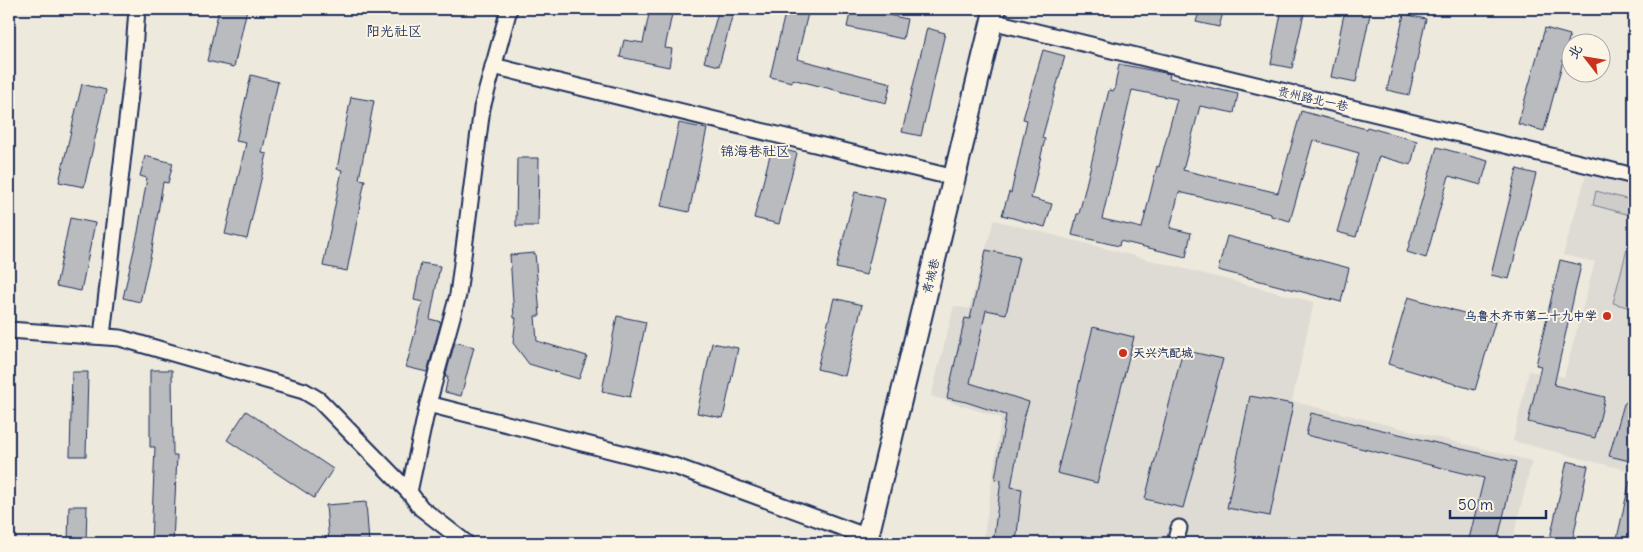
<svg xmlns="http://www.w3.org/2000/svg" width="1643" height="552" viewBox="0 0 1643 552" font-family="Delius,'LXGW WenKai TC',sans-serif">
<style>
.built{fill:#dedbd4}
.green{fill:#cfcdca;stroke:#757e94}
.building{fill:#babbbe;stroke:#1b2f5e;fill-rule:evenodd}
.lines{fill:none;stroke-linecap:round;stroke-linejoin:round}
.street-casing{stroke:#1b2f5e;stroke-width:19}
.secondary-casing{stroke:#1b2f5e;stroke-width:25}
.street{stroke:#fcf5e5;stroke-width:15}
.secondary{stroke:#fcf5e5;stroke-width:21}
.poi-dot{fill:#c8321e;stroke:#fcf5e5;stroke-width:2}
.labels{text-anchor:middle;stroke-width:4;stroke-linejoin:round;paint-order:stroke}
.street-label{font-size:12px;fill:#1b2f5e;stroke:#fcf5e5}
.poi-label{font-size:12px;font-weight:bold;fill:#1b2f5e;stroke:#fcf5e5;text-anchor:end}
.neighbourhood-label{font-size:14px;fill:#1b2f5e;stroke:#fcf5e5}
</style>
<rect width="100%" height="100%" fill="#eee9dd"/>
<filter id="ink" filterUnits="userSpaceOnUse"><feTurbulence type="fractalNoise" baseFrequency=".02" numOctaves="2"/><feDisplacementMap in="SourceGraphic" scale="10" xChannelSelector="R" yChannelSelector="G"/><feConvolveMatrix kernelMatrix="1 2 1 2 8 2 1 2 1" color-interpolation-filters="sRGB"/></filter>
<g filter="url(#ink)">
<!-- built -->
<g class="built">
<polygon points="1589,165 1634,176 1634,472 1513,441 1529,371 1564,377 1595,262 1563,255"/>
<polygon points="994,220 1314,302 1292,401 1532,461 1512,543 983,543 1001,418 931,396 954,306 969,309"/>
</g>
<!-- green -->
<g class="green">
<polygon points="1596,191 1634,201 1634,216 1593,205"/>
<polygon points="1634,222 1634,309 1613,303"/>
</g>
<!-- building -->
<g class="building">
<polygon points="219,9 247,9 234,67 207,61"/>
<polygon points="650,9 673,9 665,48 672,49 669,67 620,57 624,40 643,43"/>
<polygon points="719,9 734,9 719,66 704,62"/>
<polygon points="786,9 809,9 797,59 891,83 886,103 792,79 792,82 770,77"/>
<polygon points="851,9 859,9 907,19 903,39 847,27"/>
<polygon points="1200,9 1224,9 1219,27 1196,22"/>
<polygon points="1282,9 1305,9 1292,68 1271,64"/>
<polygon points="1345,9 1371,9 1356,82 1331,77"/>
<polygon points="1404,14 1426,19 1409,95 1387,90"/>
<polygon points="927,28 945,33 921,136 902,132"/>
<polygon points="1545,28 1570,35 1544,131 1518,124"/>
<polygon points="1043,50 1065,56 1042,138 1045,139 1031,198 1052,204 1045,227 1002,215 1009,192 1011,193 1027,120 1023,119"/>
<path d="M1119 64 1170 74 1169 78 1238 94 1234 113 1200 106 1183 170 1278 193 1301 111 1366 129 1367 127 1417 141 1411 165 1379 156 1356 237 1337 232 1359 153 1313 140 1290 221 1271 216V214L1179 192 1170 228 1191 233 1186 257 1120 241 1119 246 1072 235 1077 214H1079L1109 90 1114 91ZM1132 90 1177 99 1159 167 1157 166 1142 228 1102 219Z"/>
<polygon points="251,75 278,82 262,153 267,154 247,239 225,234 246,143 236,141"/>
<polygon points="82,84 106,90 84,187 59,182"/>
<polygon points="351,97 374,101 359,179 365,180 347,271 323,266 342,170 337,169"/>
<polygon points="679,123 707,129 689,212 661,206"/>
<polygon points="772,147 797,153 779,224 754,218"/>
<polygon points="1437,147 1488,161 1481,185 1449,176 1426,258 1407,252"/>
<polygon points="145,156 173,163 168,183 163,182 152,249 140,302 123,298 138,232 147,178 140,176"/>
<polygon points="517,158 539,158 538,226 516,226"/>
<polygon points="1517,169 1536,174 1509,279 1491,275"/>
<polygon points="855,192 885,199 866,275 836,268"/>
<polygon points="70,218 95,223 81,291 56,286"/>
<polygon points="1227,236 1349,268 1341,302 1218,270"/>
<polygon points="986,250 1019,257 1006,314 986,310 970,383 1029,402 1023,421 1011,487 1022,489 1016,543 993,543 1001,480 995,479 1006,415 966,402 947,398 965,318 970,319"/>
<polygon points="535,253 540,316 535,316 537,341 587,356 579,379 529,364 513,343 516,318 514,318 510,255"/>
<polygon points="1560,260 1581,265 1554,385 1605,397 1595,438 1528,422 1541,366 1536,365"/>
<polygon points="421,263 440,266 430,319 441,322 427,372 406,367 423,302 414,300"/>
<polygon points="1408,297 1495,322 1475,390 1388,364"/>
<polygon points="834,298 862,305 845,376 817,369"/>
<polygon points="617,316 646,322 630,397 602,391"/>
<polygon points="1093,327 1134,337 1097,483 1057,473"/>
<polygon points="455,342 474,347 461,396 445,392 448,377 445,377"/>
<polygon points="712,343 738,348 723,418 697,413"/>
<polygon points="1183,350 1223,359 1183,508 1145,499"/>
<polygon points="150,370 172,370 173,455 177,455 173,543 151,543 155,447 150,447"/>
<polygon points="72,372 88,372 86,456 70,456"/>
<polygon points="1634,395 1634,462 1609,456 1624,404"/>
<polygon points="1250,396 1293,404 1270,516 1227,508"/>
<polygon points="246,411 333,469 314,498 227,440"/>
<polygon points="1311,413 1516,462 1497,543 1468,543 1484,478 1306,435"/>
<polygon points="1567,461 1588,466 1572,543 1549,543"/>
<polygon points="1630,480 1634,480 1634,543 1616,543"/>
<polygon points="366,502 369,543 329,543 326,505"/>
<polygon points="69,506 87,506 86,543 68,543"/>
</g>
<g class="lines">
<!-- street casing -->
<g class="street-casing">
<g id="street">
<polyline points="991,21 1634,176"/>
<polyline points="493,66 955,178"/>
<polyline points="9,330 120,338 304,391 319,400 409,492 421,508 466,543"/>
<polyline points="102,336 132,77 137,9"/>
<polyline points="428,404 677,467 868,537"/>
<polyline points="409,492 428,404 458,295 482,108 509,9"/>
<polyline points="1175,543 1179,528"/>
</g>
</g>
<!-- secondary casing -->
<g class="secondary-casing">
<polyline id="secondary" points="866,543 995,9"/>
</g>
<!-- street -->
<use href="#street" class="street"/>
<!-- secondary -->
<use href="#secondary" class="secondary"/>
</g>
</g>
<!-- markers -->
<g class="poi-dot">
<circle cx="1607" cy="316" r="5"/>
<circle cx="1123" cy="353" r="5"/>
</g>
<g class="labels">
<!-- street labels -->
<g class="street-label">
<text transform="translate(1313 99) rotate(13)" y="4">贵州路北一巷</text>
<text transform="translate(931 276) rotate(-76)" y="4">青城巷</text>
</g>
<!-- poi labels -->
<g class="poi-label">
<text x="1597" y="320">乌鲁木齐市第二十九中学</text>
<text x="1133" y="357" text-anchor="start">天兴汽配城</text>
</g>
<!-- neighbourhood labels -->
<g class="neighbourhood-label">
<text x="394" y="36">阳光社区</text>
<text x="755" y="156">锦海巷社区</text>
</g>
</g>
<!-- margin -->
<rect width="1643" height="552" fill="none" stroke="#fcf5e5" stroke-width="30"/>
<rect x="15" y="15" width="1613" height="522" fill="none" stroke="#1b2f5e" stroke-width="2" filter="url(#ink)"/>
<!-- north arrow -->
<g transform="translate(1586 58) rotate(301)"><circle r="24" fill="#fcf5e5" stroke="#a2a6af"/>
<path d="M0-4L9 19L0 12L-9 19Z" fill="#c8321e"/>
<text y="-8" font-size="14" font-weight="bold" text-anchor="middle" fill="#1b2f5e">北</text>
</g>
<!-- scale -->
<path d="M1450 510v8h96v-8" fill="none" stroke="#1b2f5e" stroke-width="2.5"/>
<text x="1458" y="510" font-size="15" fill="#1b2f5e" stroke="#fcf5e5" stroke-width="4" paint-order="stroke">50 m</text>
</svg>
